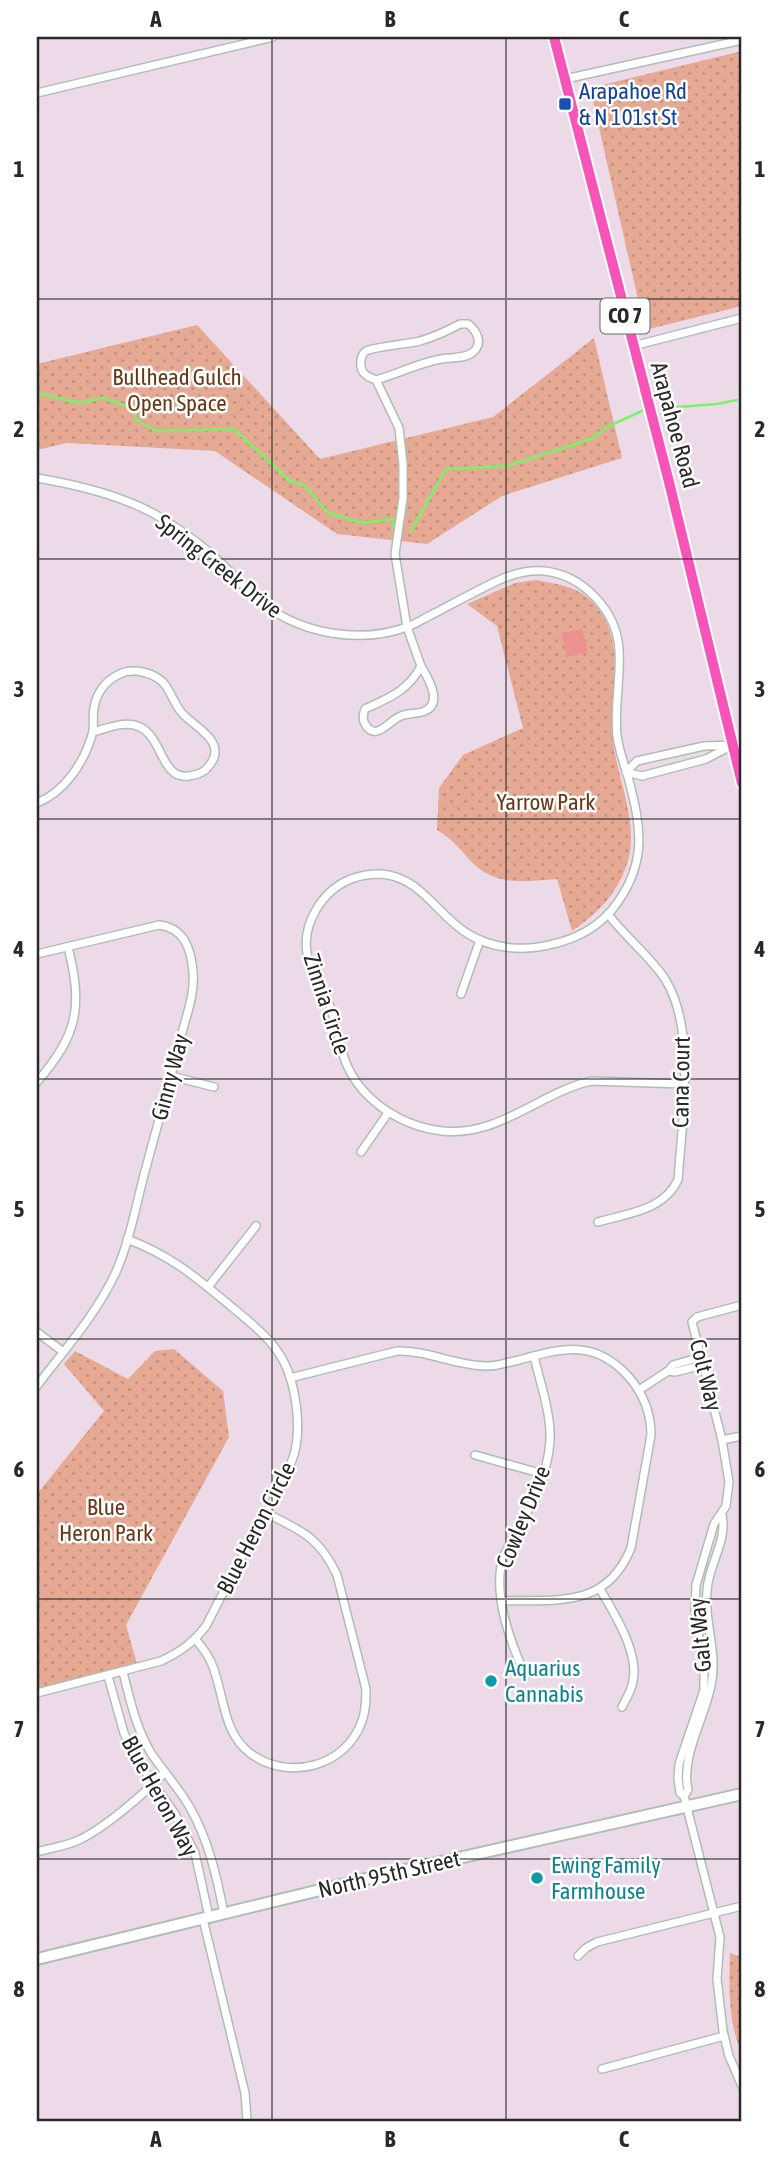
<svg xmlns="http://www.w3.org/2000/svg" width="779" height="2158" viewBox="0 0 779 2158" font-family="'Asap Condensed',sans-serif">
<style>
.green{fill:url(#green-dots)}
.pitch{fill:#ee928f}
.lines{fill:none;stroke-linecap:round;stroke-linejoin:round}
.stream{stroke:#78f467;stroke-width:2.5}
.minor-casing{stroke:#afbeb5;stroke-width:10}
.secondary-casing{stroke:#afbeb5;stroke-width:14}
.primary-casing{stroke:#fff;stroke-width:14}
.minor{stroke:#fff;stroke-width:7}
.secondary{stroke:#fff;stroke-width:10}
.primary{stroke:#f754b9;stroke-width:10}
.grid{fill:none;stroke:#292929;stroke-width:2;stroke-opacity:0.55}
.transit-dot{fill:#1a4fb4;stroke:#fff;stroke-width:2.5}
.culture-dot{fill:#0f9aa8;stroke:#fff;stroke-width:2.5}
.labels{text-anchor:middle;stroke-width:5;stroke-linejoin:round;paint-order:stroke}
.shield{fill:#fff;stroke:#696969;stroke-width:2}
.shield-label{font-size:21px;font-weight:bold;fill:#292929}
.transit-label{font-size:23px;fill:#164399;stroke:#fff;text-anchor:start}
.park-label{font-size:23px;fill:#6a3816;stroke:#fff}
.street-label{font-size:23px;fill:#292929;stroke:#fff}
.culture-label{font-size:23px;fill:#0d838f;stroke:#fff;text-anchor:start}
.neatline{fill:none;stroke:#292929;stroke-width:2.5}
.grid-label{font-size:23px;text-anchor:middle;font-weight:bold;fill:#292929}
</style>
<defs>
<pattern id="green-dots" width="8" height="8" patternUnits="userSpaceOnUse" patternTransform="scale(1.75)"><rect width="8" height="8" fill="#e6aa94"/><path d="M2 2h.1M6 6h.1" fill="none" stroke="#c59280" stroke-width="1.8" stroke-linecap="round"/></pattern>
</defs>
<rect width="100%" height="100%" fill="#ecdae9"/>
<!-- green -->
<g class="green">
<polygon points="742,51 742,306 645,330 590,88"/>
<polygon points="197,325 320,459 493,417 594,338 622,458 502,496 427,544 337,534 215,451 67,443 37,450 37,364"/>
<path d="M536 580C564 586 582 586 600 611 625 646 610 691 612 731 614 770 638 818 629 857 620 891 600 912 572 931L557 879C528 881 496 887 473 863 459 849 455 841 437 830L439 788 463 755 523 728 497 626 467 604 515 583Z"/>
<polygon points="174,1349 223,1391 229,1437 126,1625 137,1664 40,1690 37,1678 37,1494 104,1411 64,1364 75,1351 128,1379 155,1351"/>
<path d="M730 1953 742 1957V2055C728 2021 729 1989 730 1953Z"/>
</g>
<!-- pitch -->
<polygon class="pitch" points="582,629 588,652 567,657 561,633"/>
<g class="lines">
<!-- stream -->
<g class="stream">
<polyline points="37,393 79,403 103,398 135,409 136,420 157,431 234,429 290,481 304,485 328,513 362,523 393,519 394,529"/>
<polyline points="665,408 717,404 737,400"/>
<polyline points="411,531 446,469 507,466 591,439 607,427 642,411"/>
</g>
<!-- minor casing -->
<g class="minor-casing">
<g id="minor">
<polyline points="565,79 742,40"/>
<polyline points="37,93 273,37"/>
<path d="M460 324H468C476 330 484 343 473 352 465 359 451 357 441 359 418 363 398 374 376 380 373 378 369 378 366 375 359 370 359 356 366 351 373 347 408 344 420 341 434 337 447 331 460 324Z"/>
<polyline points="633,346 742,318"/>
<path d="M376 380 399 428 403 464V498L395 554 407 627 421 666C409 690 389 698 365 709 363 714 362 719 365 724 376 743 389 720 401 716 407 713 415 714 422 712 445 705 428 678 421 666"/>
<path d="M37 478C79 485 126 496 163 519 185 533 208 549 226 568 239 580 250 594 264 605 304 634 360 644 407 627 416 624 426 617 435 613 456 602 476 591 497 581 512 574 528 570 544 571 583 575 617 611 619 650 621 678 614 707 617 736 619 750 624 764 628 777 642 829 648 866 611 911 596 928 575 939 553 944 524 952 490 949 465 932 435 912 420 877 381 874 370 874 361 875 351 879 323 890 302 923 307 953 309 973 325 991 331 1009 337 1027 339 1045 346 1063 362 1101 401 1126 442 1131 499 1137 539 1093 591 1081L684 1084"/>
<polygon points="733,745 706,759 642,776 626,772 637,761 704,746"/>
<path d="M37 803C65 792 84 762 92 735 95 726 92 717 94 708 96 694 105 681 118 675 132 667 156 672 166 686 172 695 175 705 182 713 195 728 230 742 208 767 204 773 196 775 189 776 161 780 163 738 140 727 125 720 108 728 93 732"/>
<path d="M37 954 159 925C184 928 191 948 193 972 195 991 188 1011 183 1029 172 1074 159 1119 147 1164 137 1199 131 1238 116 1272 96 1315 65 1349 37 1386"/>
<polyline points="461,994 480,940"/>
<polyline points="171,1076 214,1087"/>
<path d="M37 1082C78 1035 83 1007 68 947"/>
<polyline points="361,1152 388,1113"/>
<path d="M598 1222C628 1213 663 1211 678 1180 682 1121 697 1030 665 979 649 955 625 937 608 914"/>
<polyline points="208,1287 256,1226"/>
<polyline points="742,1305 697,1317 692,1322 722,1440 729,1482 726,1506 714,1524 696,1585 695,1610 704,1673 704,1690 679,1764 678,1778 680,1793 684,1796 720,1937 717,1979 723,2031 729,2056 742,2086"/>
<polyline points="37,1332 62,1351"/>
<polyline points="668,1371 675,1372 703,1365"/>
<path d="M290 1378 397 1351C427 1350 456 1366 487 1366 498 1366 508 1362 519 1360 562 1348 594 1339 628 1376 643 1393 651 1412 651 1435L631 1548C606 1609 558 1599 503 1601"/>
<polyline points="639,1390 668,1371 673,1365 701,1357"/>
<polyline points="722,1440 742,1436"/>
<polyline points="475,1455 543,1474"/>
<path d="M600 1589C614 1613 639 1652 633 1681 632 1690 626 1699 622 1707"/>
<path d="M196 1640C202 1647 207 1653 211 1662 225 1693 221 1732 251 1754 289 1781 346 1767 362 1721 366 1710 366 1700 366 1689L337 1575C319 1537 302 1531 266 1513"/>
<path d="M123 1672C130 1700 136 1728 151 1753 163 1771 178 1787 189 1806 208 1838 217 1877 224 1914"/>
<path d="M525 1675C510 1641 491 1591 504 1555 523 1519 548 1482 550 1440 551 1412 540 1383 534 1356"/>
<polyline points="108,1676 124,1733 133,1754 175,1814 195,1853 209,1917"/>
<path d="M37 1693 161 1661C180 1652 193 1643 206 1626 222 1595 238 1563 256 1532 269 1508 288 1477 295 1451 301 1425 296 1386 284 1362 272 1339 252 1324 233 1308 197 1278 172 1256 127 1239"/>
<path d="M684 1796 688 1790C680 1755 707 1715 712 1680 717 1648 702 1616 708 1583 712 1560 727 1539 722 1515"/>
<path d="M37 1852C51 1848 66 1846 79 1840 106 1827 144 1794 165 1772"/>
<polyline points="203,1919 245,2093 247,2121"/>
<polyline points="578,1956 586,1948 597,1942 742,1906"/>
<polyline points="602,2069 724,2036"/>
</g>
</g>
<!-- secondary casing -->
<g class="secondary-casing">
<polyline id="secondary" points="37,1959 357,1881 742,1794"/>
</g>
<!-- primary casing -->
<g class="primary-casing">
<polyline id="primary" points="554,37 669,482 742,783"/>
</g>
<!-- minor -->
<use href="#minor" class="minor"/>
<!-- secondary -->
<use href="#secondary" class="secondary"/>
<!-- primary -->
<use href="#primary" class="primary"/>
</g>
<!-- grid -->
<path class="grid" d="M272 37V2121M506 37V2121M37 299H742M37 559H742M37 819H742M37 1079H742M37 1339H742M37 1599H742M37 1859H742"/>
<!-- markers -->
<rect class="transit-dot" x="558" y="97" width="14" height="14" rx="3.5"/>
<g class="culture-dot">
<circle cx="491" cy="1681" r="7"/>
<circle cx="537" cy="1878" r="7"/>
</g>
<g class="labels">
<!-- shield labels -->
<rect class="shield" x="600.5" y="298.5" width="49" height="35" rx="5"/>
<g class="shield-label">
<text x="625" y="323">CO 7</text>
</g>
<!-- transit labels -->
<g class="transit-label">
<text x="579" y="99">Arapahoe Rd<tspan x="579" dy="26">&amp; N 101st St</tspan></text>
</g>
<!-- park labels -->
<g class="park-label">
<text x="177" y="385">Bullhead Gulch<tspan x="177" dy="26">Open Space</tspan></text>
<text x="546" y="810">Yarrow Park</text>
<text x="106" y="1515">Blue<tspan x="106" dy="26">Heron Park</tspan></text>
</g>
<!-- street labels -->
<g class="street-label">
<text transform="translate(675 425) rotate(75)" y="8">Arapahoe Road</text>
<text transform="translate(219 566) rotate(38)" y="8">Spring Creek Drive</text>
<text transform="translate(327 1004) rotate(72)" y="8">Zinnia Circle</text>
<text transform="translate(170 1077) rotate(-75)" y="8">Ginny Way</text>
<text transform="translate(681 1082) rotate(-89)" y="8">Cana Court</text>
<text transform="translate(706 1375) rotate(76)" y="8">Colt Way</text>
<text transform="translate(523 1517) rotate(-68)" y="8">Cowley Drive</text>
<text transform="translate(256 1528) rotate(-63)" y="8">Blue Heron Circle</text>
<text transform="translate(700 1635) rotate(-95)" y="8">Galt Way</text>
<text transform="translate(160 1796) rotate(61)" y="8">Blue Heron Way</text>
<text transform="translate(389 1874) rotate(-13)" y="8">North 95th Street</text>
</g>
<!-- culture labels -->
<g class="culture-label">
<text x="505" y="1676">Aquarius<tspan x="505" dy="26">Cannabis</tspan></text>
<text x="551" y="1873">Ewing Family<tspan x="551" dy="26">Farmhouse</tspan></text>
</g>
</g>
<!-- border -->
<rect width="779" height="2158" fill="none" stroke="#ffffff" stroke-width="77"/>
<rect x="38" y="38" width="702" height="2082" class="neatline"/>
<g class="grid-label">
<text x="156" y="27">A</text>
<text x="390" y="27">B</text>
<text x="624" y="27">C</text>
<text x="19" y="177">1</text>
<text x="760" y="177">1</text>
<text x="19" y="437">2</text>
<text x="760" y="437">2</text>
<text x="19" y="697">3</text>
<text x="760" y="697">3</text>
<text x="19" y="957">4</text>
<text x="760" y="957">4</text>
<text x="19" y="1217">5</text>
<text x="760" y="1217">5</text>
<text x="19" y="1477">6</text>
<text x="760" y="1477">6</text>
<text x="19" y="1737">7</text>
<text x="760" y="1737">7</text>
<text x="19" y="1997">8</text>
<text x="760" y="1997">8</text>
<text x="156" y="2147">A</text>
<text x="390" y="2147">B</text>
<text x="624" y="2147">C</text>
</g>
</svg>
